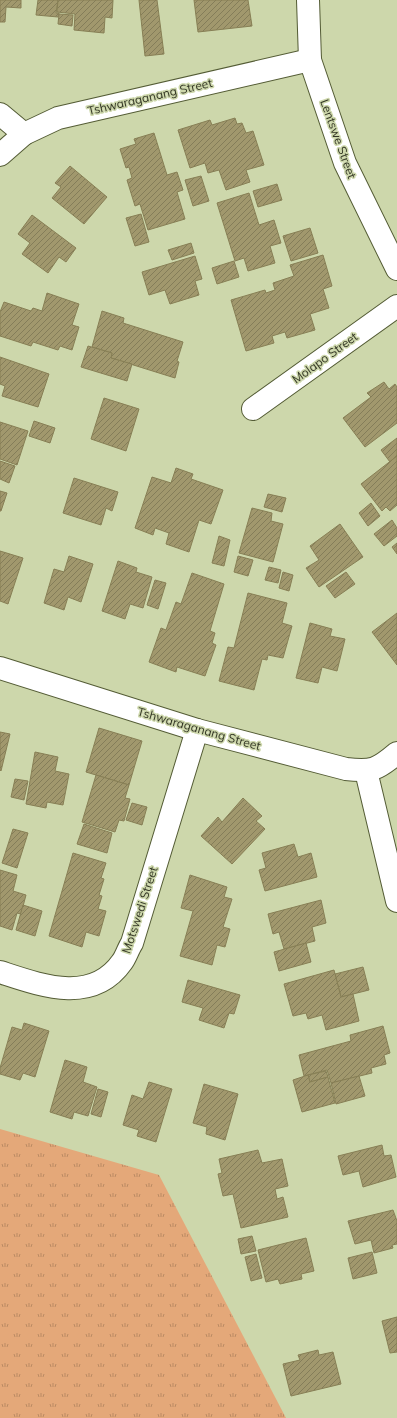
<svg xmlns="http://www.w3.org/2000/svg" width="397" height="1418" viewBox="0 0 397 1418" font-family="Mulish,sans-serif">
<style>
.grass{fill:url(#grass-tufts)}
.building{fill:url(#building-hatch);stroke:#877f55}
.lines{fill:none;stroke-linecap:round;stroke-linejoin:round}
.minor-casing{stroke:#545c35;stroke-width:24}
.minor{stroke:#fff;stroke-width:22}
.labels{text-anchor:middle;stroke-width:3;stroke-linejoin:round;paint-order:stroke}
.street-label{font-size:12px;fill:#343726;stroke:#cdd7ab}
</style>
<defs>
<pattern id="grass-tufts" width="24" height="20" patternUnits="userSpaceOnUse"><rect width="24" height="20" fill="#e4a879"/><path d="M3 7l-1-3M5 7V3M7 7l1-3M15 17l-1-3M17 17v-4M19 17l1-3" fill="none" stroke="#ba8a63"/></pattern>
<pattern id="building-hatch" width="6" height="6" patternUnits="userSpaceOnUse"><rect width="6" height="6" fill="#a1986d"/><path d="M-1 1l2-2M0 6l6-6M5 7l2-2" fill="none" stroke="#847d59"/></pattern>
</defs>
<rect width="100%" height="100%" fill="#cdd7ab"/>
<!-- grass -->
<polygon class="grass" points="0,1129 159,1175 286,1418 0,1418"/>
<!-- building -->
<g class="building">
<polygon points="0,0 21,0 21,8 6,7 5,22 0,22"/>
<polygon points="38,0 58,0 56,13 59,13 58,17 36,15"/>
<polygon points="58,0 113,0 112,18 105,17 104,33 74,30 75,14 57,12"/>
<polygon points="139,0 157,0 164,54 145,56"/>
<polygon points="194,0 248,0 252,26 198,32"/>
<polygon points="59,14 73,15 72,26 58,24"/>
<polygon points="235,118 237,124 242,123 246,133 253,131 264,165 246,170 250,182 226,190 219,170 208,173 205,163 190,168 178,130 210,120 212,125"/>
<polygon points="154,133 167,175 177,172 183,190 177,192 185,219 148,230 140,204 135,206 127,180 132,178 129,167 126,168 120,149 136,144 134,139"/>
<polygon points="70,166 107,197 84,224 52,198 61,187 55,183"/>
<polygon points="201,176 209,201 193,206 185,180"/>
<polygon points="277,184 282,200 258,207 253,191"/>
<polygon points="249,193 259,225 274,220 281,243 270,246 275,263 248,271 244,258 235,261 217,203"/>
<polygon points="141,214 149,242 135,246 126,218"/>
<polygon points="32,215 76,248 66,262 59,257 48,273 22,254 30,243 18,234"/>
<polygon points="310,228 318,253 291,261 283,236"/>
<polygon points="191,243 194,253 172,260 168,250"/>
<polygon points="323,255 332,286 323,289 329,308 310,314 315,330 287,338 285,332 272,336 274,343 246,351 231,300 265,290 266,293 275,290 273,283 294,276 290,265"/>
<polygon points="195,256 202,279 195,281 199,295 170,304 165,290 149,295 142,272"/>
<polygon points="234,261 239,277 217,284 212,268"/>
<polygon points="47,293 79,304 72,325 79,327 72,350 60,346 58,350 33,342 31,346 0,336 0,312 4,302 31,311 33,308 42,311"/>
<polygon points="102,311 124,318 123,323 183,342 177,361 179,362 175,378 111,358 112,353 92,347"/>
<polygon points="88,346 112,353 111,358 132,364 127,381 81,367"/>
<polygon points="0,357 49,374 38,407 2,396 5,386 0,384"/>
<polygon points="384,382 389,389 395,384 397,387 397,423 365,447 343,418 371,397 367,393"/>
<polygon points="104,398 139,409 126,451 91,439"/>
<polygon points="34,421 55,428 50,443 29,436"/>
<polygon points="0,422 28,431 17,465 0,459"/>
<polygon points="397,438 397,456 390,462 381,450"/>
<polygon points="397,456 397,505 390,511 386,507 382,511 361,484"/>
<polygon points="0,461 15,466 9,483 0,479"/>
<polygon points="176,468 193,474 191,479 223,490 211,524 199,520 189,552 166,544 169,533 155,528 153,535 135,528 152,477 171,483"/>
<polygon points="74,478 118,492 112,511 106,508 101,525 63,513"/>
<polygon points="0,491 7,493 1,511 0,511"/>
<polygon points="268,494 286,498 282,512 264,507"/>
<polygon points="371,503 380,516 368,526 359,513"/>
<polygon points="252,508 272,513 271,521 283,524 273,562 239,553"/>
<polygon points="392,520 397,528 397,536 384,546 374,534"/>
<polygon points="340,524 363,557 319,587 306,568 319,560 310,546"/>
<polygon points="219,536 230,540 224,566 212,563"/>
<polygon points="397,543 397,554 392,547"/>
<polygon points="0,551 23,558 8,604 0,601"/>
<polygon points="69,556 93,564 81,602 68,597 64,610 44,603 54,569 64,572"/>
<polygon points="238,556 253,560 248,576 234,572"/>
<polygon points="118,561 137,568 136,572 152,577 143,608 130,604 125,619 102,611"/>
<polygon points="269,567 281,570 278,583 265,580"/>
<polygon points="283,572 293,575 289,591 279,588"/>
<polygon points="346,572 355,584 335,598 326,586"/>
<polygon points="192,573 224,584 210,631 215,633 212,643 216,645 205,676 177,667 176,672 149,662 161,628 166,630 176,602 181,604"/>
<polygon points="155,580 166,583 158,609 147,605"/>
<polygon points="248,593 287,603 282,623 292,626 283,658 268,655 267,660 262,659 254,690 219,681 228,647 234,648"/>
<polygon points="397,613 397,665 372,632"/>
<polygon points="310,623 332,629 330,636 345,639 337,671 322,667 318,683 296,678"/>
<polygon points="99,728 142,741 129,785 86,772"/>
<polygon points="0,732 10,734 1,771 0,770"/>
<polygon points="35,752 58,757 55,771 69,774 63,805 47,802 46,808 26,804"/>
<polygon points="96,775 129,785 125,798 130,799 124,821 119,820 115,832 82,822"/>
<polygon points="15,779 28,781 24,800 11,797"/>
<polygon points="243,798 262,816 256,821 265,829 232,864 201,836 218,817 222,822"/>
<polygon points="132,803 147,807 142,825 126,820"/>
<polygon points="84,824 112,833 107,853 77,844"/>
<polygon points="13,829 28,833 17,868 2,863"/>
<polygon points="294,844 298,857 311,853 317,877 265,891 259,870 266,868 262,853"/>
<polygon points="73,853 106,863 101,878 104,879 99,895 102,896 98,909 106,911 99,936 86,932 82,947 49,936"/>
<polygon points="0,870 17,875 13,891 26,895 21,914 17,913 12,930 0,926"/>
<polygon points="190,875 227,887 224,897 232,899 223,927 230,929 225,947 217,945 212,965 180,956 193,911 181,908"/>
<polygon points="321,900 326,923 312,927 315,941 284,949 279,932 273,934 268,914"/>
<polygon points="23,905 42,911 35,936 16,930"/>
<polygon points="306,943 311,962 279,971 274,952"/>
<polygon points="363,967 369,990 341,997 335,974"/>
<polygon points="334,970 341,997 353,994 359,1021 326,1030 322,1015 308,1019 306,1013 293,1016 284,984"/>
<polygon points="188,980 240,995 234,1014 229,1013 224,1028 199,1020 203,1008 182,1002"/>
<polygon points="24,1023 49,1031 35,1077 23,1073 20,1080 0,1074 0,1068 12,1027 22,1030"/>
<polygon points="383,1026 390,1053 384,1055 386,1064 371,1068 372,1073 331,1083 327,1070 304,1076 299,1055 351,1041 350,1035"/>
<polygon points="65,1060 87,1067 83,1082 97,1087 88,1116 74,1112 72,1119 50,1112"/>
<polygon points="326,1071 328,1077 310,1082 308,1075"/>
<polygon points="308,1075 310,1082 328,1077 335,1103 302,1112 293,1080"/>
<polygon points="359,1076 365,1096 336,1104 331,1083"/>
<polygon points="149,1082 172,1089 156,1142 137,1136 139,1130 123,1125 132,1095 143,1099"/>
<polygon points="204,1084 238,1094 225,1140 206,1134 207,1127 193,1123"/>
<polygon points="98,1089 108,1092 101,1117 91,1114"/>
<polygon points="382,1145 384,1156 391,1155 396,1177 363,1187 359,1171 343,1175 338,1156"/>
<polygon points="258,1150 262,1163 282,1159 288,1186 275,1189 277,1199 283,1197 288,1217 241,1228 233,1194 223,1196 218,1174 222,1173 219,1159"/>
<polygon points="393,1210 397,1221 397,1244 392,1245 393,1248 374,1253 371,1240 355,1244 348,1221"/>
<polygon points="252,1236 256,1251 241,1254 238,1239"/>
<polygon points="306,1238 314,1271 301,1274 302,1279 280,1284 278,1279 266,1282 258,1250"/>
<polygon points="372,1252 377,1273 353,1279 348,1258"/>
<polygon points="256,1254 262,1278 251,1281 245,1257"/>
<polygon points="397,1317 397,1352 390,1353 382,1321"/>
<polygon points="318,1350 319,1355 333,1352 341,1384 291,1396 283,1364 300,1360 298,1355"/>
</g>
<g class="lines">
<!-- minor casing -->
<g class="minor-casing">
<g id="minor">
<polyline points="308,0 310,60 345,163 397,269"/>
<polyline points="0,114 24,134"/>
<polyline points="0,155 24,134 58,118 310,60"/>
<polyline points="253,409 397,306"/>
<path d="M0 668 197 730 346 769C372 772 377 770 397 753"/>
<polyline points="366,771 397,901"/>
<path d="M0 972C40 985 92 1005 122 962 126 957 128 949 132 943L197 730"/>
</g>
</g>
<!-- minor -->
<use href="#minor" class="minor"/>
</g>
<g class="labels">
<!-- street labels -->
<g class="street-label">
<text transform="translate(150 97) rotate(-13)" y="4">Tshwaraganang Street</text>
<text transform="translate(338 139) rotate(70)" y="4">Lentswe Street</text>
<text transform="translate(325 358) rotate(-36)" y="4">Molapo Street</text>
<text transform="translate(199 729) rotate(16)" y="4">Tshwaraganang Street</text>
<text transform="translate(140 910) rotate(-72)" y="4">Motswedi Street</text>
</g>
</g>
</svg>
